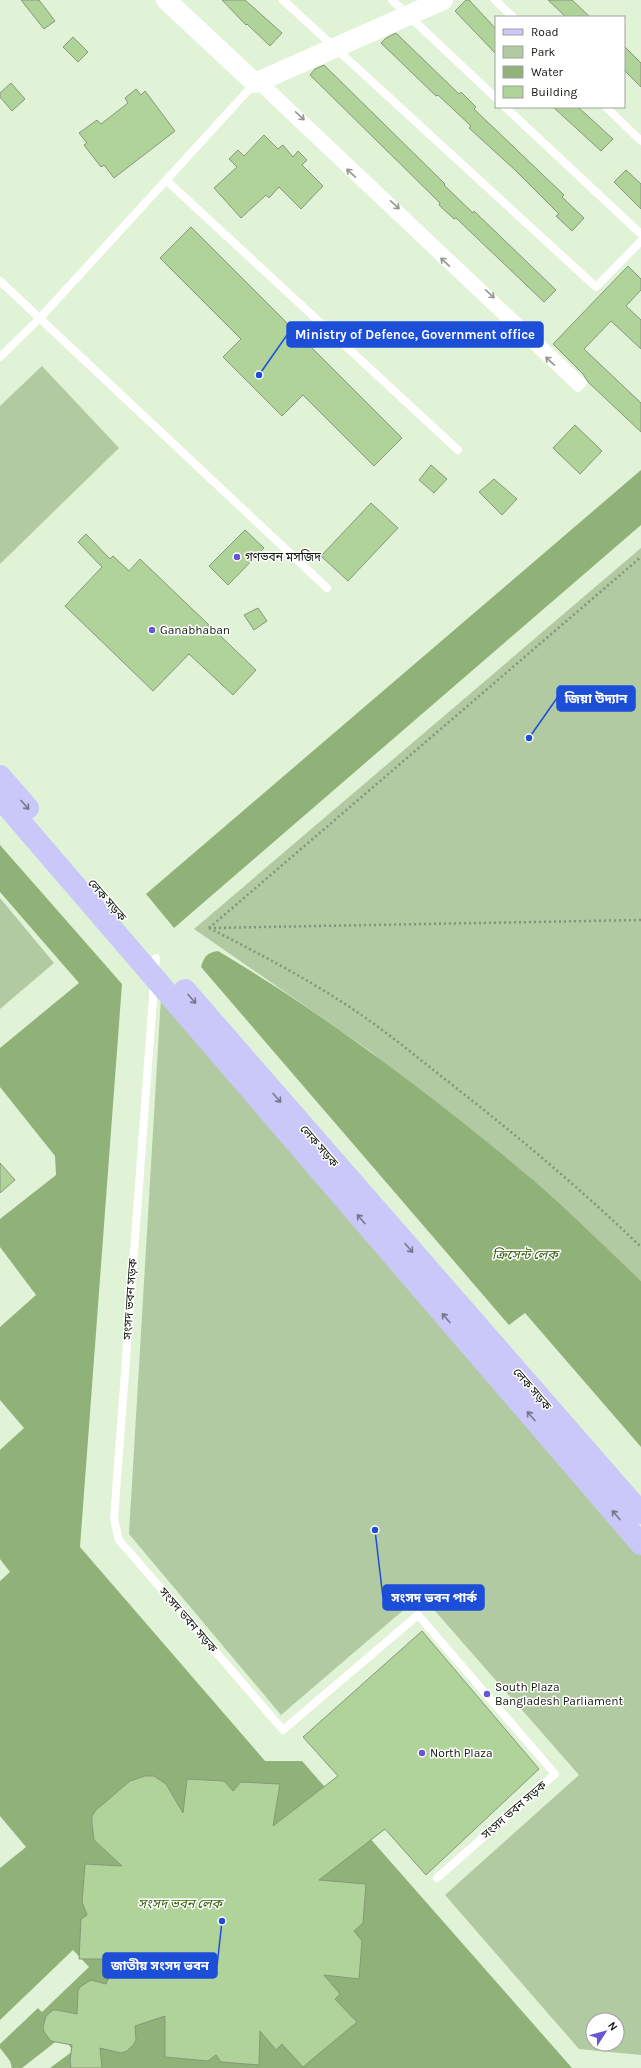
<svg xmlns="http://www.w3.org/2000/svg" width="641" height="2068" viewBox="0 0 641 2068" font-family="Karla,'Noto Sans Bengali',sans-serif">
<style>
.green{fill:#b2caa1;fill-rule:evenodd}
.water{fill:#90b279}
.pier{fill:#e1f3d6}
.building{fill:#b0d399;stroke:#87977c}
.lines{fill:none;stroke-linecap:round;stroke-linejoin:round}
.path{stroke:#84917c;stroke-width:2.5;stroke-dasharray:2 3;stroke-linecap:butt}
.service{stroke:#fff;stroke-width:8}
.tertiary{stroke:#fff;stroke-width:20}
.primary{stroke:#cac8f9;stroke-width:22}
.oneway{stroke:#949792}
.oneway2{stroke:#77788f}
.poi-dot{fill:#6758d2;stroke:#fff;stroke-width:1.5}
.labels{text-anchor:middle;stroke-width:3;stroke-linejoin:round;paint-order:stroke}
.poi-label{font-size:12px;fill:#11170d;stroke:#fff;text-anchor:start}
.street-label{font-size:12px;fill:#11170d;stroke:#fff}
.water-label{font-size:13px;font-style:italic;fill:#375f0c;stroke:#fff}
.leader{fill:none;stroke:#1d4ed8;stroke-width:1.5}
.callout-dot{fill:#1d4ed8;stroke:#fff;stroke-width:1.5}
.callout{fill:#1d4ed8;stroke:#1d4ed8;stroke-width:1.5}
.callout-label{font-size:13px;text-anchor:middle;font-weight:bold;fill:#fff}
</style>
<rect width="100%" height="100%" fill="#e1f3d6"/>
<!-- green -->
<g class="green">
<polygon points="42,366 119,448 0,564 0,406"/>
<polygon points="641,548 641,1281 370,1051 194,929"/>
<polygon points="0,898 54,963 0,1009"/>
<path d="M161 997 641 1552V2055L579 2049 445 1895 579 1775 421 1595 281 1715 129 1534ZM593 2020H617V2044H593Z"/>
</g>
<!-- water -->
<g class="water">
<polygon points="641,470 641,525 174,928 146,894"/>
<polygon points="0,845 122,984 80,1547 265,1761 302,1761 572,2068 12,2068 10,2061 0,2048 0,1868 26,1847 0,1816 0,1581 10,1572 0,1559 0,1450 24,1428 0,1400 0,1327 36,1295 0,1247 0,1219 56,1175 55,1156 0,1087 0,1048 79,983 0,892"/>
<path d="M218 951C330 1018 433 1096 533 1180 570 1212 605 1247 641 1281V1447L525 1313 509 1325 502 1317 201 967C204 956 207 953 218 951Z"/>
</g>
<!-- pier -->
<g class="pier">
<polygon points="73,1950 89,1967 42,2012 38,2008 0,2044 0,2020"/>
<polygon points="63,2036 73,2051 50,2068 22,2068"/>
</g>
<!-- building -->
<g class="building">
<polygon points="21,0 39,0 55,21 44,29"/>
<polygon points="222,0 245,0 282,33 270,46 247,24 246,25"/>
<polygon points="466,0 469,0 496,29 496,54 455,11"/>
<polygon points="548,0 572,0 590,17 566,17"/>
<polygon points="396,33 459,94 461,92 476,107 474,109 564,195 562,197 584,218 572,231 556,216 559,214 515,170 469,128 471,126 438,95 436,96 381,43 386,38"/>
<polygon points="73,37 88,52 78,62 63,47"/>
<polygon points="624,46 641,63 641,87 624,70"/>
<polygon points="324,65 445,184 444,185 473,213 474,211 556,290 544,302 456,218 454,219 439,205 440,203 310,75 315,69"/>
<polygon points="11,83 25,99 12,111 0,97 0,93"/>
<polygon points="136,89 141,95 145,91 175,131 114,178 104,165 101,167 94,158 84,145 87,143 79,133 97,120 101,124 128,103 125,98"/>
<polygon points="553,107 578,107 613,139 601,151"/>
<polygon points="264,135 278,149 283,145 293,157 298,151 307,160 302,165 323,186 301,209 279,187 269,198 266,195 241,218 214,188 237,167 229,159 238,150 244,156"/>
<polygon points="626,170 641,184 641,209 614,182"/>
<polygon points="191,227 402,438 374,466 303,395 282,416 223,357 241,339 160,258"/>
<polygon points="628,266 641,279 641,290 626,306 641,320 641,349 611,321 584,349 641,403 641,432 588,382 583,374 553,344"/>
<polygon points="575,425 602,451 580,474 553,448"/>
<polygon points="431,465 447,479 434,493 419,480"/>
<polygon points="494,479 517,499 502,515 479,492"/>
<polygon points="371,503 398,528 348,581 321,556"/>
<polygon points="245,530 264,548 228,585 209,566"/>
<polygon points="86,534 110,559 113,556 129,571 140,559 256,670 233,695 189,654 153,691 65,606 102,567 78,542"/>
<polygon points="258,608 267,621 254,630 244,615"/>
<polygon points="0,1163 15,1180 0,1193"/>
<polygon points="422,1631 539,1769 426,1875 385,1829 319,1880 366,1884 363,1923 354,1931 362,1941 359,1979 324,1975 340,1994 335,1999 357,2022 303,2067 282,2044 276,2050 260,2031 259,2065 221,2062 216,2055 208,2061 165,2057 165,2016 135,2026 136,2040 134,2044 127,2051 121,2053 100,2048 102,2068 71,2068 70,2060 72,2045 51,2041 44,2032 43,2027 46,2016 53,2010 57,2010 77,2014 78,1991 80,1987 91,1980 106,1984 115,1965 125,1959 79,1959 81,1919 87,1915 82,1902 85,1864 122,1866 94,1840 92,1824 92,1816 96,1810 130,1781 145,1776 154,1776 166,1784 183,1813 187,1779 224,1781 233,1791 241,1782 280,1784 273,1826 338,1776 303,1737"/>
</g>
<g class="lines">
<!-- path -->
<g class="path">
<polyline points="209,928 641,557"/>
<path d="M209 928C258 953 306 978 351 1008 383 1029 412 1053 441 1076 510 1130 578 1186 641 1247"/>
<polyline points="209,928 641,920"/>
</g>
<!-- service -->
<g class="service">
<polyline points="283,0 596,287 641,241"/>
<polyline points="392,0 496,98"/>
<polyline points="495,0 513,17"/>
<polyline points="505,107 641,234"/>
<polyline points="606,107 641,141"/>
<polyline points="166,180 458,450"/>
<polyline points="0,281 327,588"/>
<polyline points="0,357 40,318 255,83 578,388 583,383 262,80"/>
<polyline points="156,958 114,1519 119,1540 283,1730 418,1615 555,1774 437,1878"/>
</g>
<!-- tertiary -->
<polyline class="tertiary" points="166,0 255,83 443,0"/>
<!-- primary -->
<g class="primary">
<polyline points="0,776 28,808"/>
<polyline points="0,798 641,1544"/>
<polyline points="185,990 641,1513"/>
</g>
</g>
<!-- one-way arrows -->
<defs><path id="oneway-shaft" d="M-6 0H5M1.5-3L5.5 0L1.5 3" fill="none" stroke-width="1.6" stroke-linecap="round" stroke-linejoin="round"/></defs>
<g class="oneway">
<use href="#oneway-shaft" transform="translate(300 116) rotate(43)"/>
<use href="#oneway-shaft" transform="translate(351 173) rotate(-137)"/>
<use href="#oneway-shaft" transform="translate(395 205) rotate(43)"/>
<use href="#oneway-shaft" transform="translate(445 262) rotate(-137)"/>
<use href="#oneway-shaft" transform="translate(490 294) rotate(43)"/>
<use href="#oneway-shaft" transform="translate(550 361) rotate(-137)"/>
</g>
<g class="oneway2">
<use href="#oneway-shaft" transform="translate(25 805) rotate(49)"/>
<use href="#oneway-shaft" transform="translate(192 999) rotate(49)"/>
<use href="#oneway-shaft" transform="translate(277 1098) rotate(49)"/>
<use href="#oneway-shaft" transform="translate(361 1219) rotate(-131)"/>
<use href="#oneway-shaft" transform="translate(409 1248) rotate(49)"/>
<use href="#oneway-shaft" transform="translate(446 1318) rotate(-131)"/>
<use href="#oneway-shaft" transform="translate(531 1416) rotate(-131)"/>
<use href="#oneway-shaft" transform="translate(616 1515) rotate(-131)"/>
</g>
<!-- markers -->
<g class="poi-dot">
<circle cx="237" cy="557" r="4"/>
<circle cx="152" cy="630" r="4"/>
<circle cx="487" cy="1694" r="4"/>
<circle cx="422" cy="1753" r="4"/>
</g>
<g class="labels">
<!-- poi labels -->
<g class="poi-label">
<text x="245" y="561">গণভবন মসজিদ</text>
<text x="160" y="634">Ganabhaban</text>
<text x="495" y="1691">South Plaza<tspan x="495" dy="14">Bangladesh Parliament</tspan></text>
<text x="430" y="1757">North Plaza</text>
</g>
<!-- street labels -->
<g class="street-label">
<text transform="translate(107 900) rotate(49)" y="4">লেক সড়ক</text>
<text transform="translate(319 1146) rotate(49)" y="4">লেক সড়ক</text>
<text transform="translate(130 1299) rotate(-86)" y="4">সংসদ ভবন সড়ক</text>
<text transform="translate(532 1389) rotate(49)" y="4">লেক সড়ক</text>
<text transform="translate(188 1620) rotate(49)" y="4">সংসদ ভবন সড়ক</text>
<text transform="translate(514 1810) rotate(-41)" y="4">সংসদ ভবন সড়ক</text>
</g>
<!-- water labels -->
<g class="water-label">
<text x="525" y="1259">ক্রিসেন্ট লেক</text>
<text x="180" y="1908">সংসদ ভবন লেক</text>
</g>
</g>
<!-- callouts -->
<path class="leader" d="M259 375L287 335M529 738L557 698M375 1530L383 1598M222 1921L217 1966"/>
<g class="callout-dot">
<circle cx="259" cy="375" r="4"/>
<circle cx="529" cy="738" r="4"/>
<circle cx="375" cy="1530" r="4"/>
<circle cx="222" cy="1921" r="4"/>
</g>
<g class="callout">
<rect x="287" y="322" width="256" height="25" rx="4"/>
<rect x="557" y="686" width="78" height="25" rx="4"/>
<rect x="383" y="1585" width="101" height="25" rx="4"/>
<rect x="103" y="1953" width="114" height="25" rx="4"/>
</g>
<g class="callout-label">
<text x="415" y="339">Ministry of Defence, Government office</text>
<text x="596" y="703">জিয়া উদ্যান</text>
<text x="434" y="1602">সংসদ ভবন পার্ক</text>
<text x="160" y="1970">জাতীয় সংসদ ভবন</text>
</g>
<!-- legend -->
<rect x="495" y="16" width="130" height="92" fill="#ffffff" stroke="#a0a29e"/>
<rect x="503" y="29" width="20" height="6" fill="#cac8f9" stroke="#a0a29e"/>
<text x="531" y="36" font-size="12" fill="#11170d">Road</text>
<rect x="503" y="46" width="20" height="12" fill="#b2caa1" stroke="#a0a29e"/>
<text x="531" y="56" font-size="12" fill="#11170d">Park</text>
<rect x="503" y="66" width="20" height="12" fill="#90b279" stroke="#a0a29e"/>
<text x="531" y="76" font-size="12" fill="#11170d">Water</text>
<rect x="503" y="86" width="20" height="12" fill="#b0d399" stroke="#a0a29e"/>
<text x="531" y="96" font-size="12" fill="#11170d">Building</text>
<!-- north arrow -->
<g transform="translate(605 2032) rotate(54)"><circle r="19" fill="#ffffff" stroke="#a0a29e"/>
<path d="M0-3L7 15L0 10L-7 15Z" fill="#6758d2"/>
<text y="-6" font-size="11" font-weight="bold" text-anchor="middle" fill="#11170d">N</text>
</g>
</svg>
